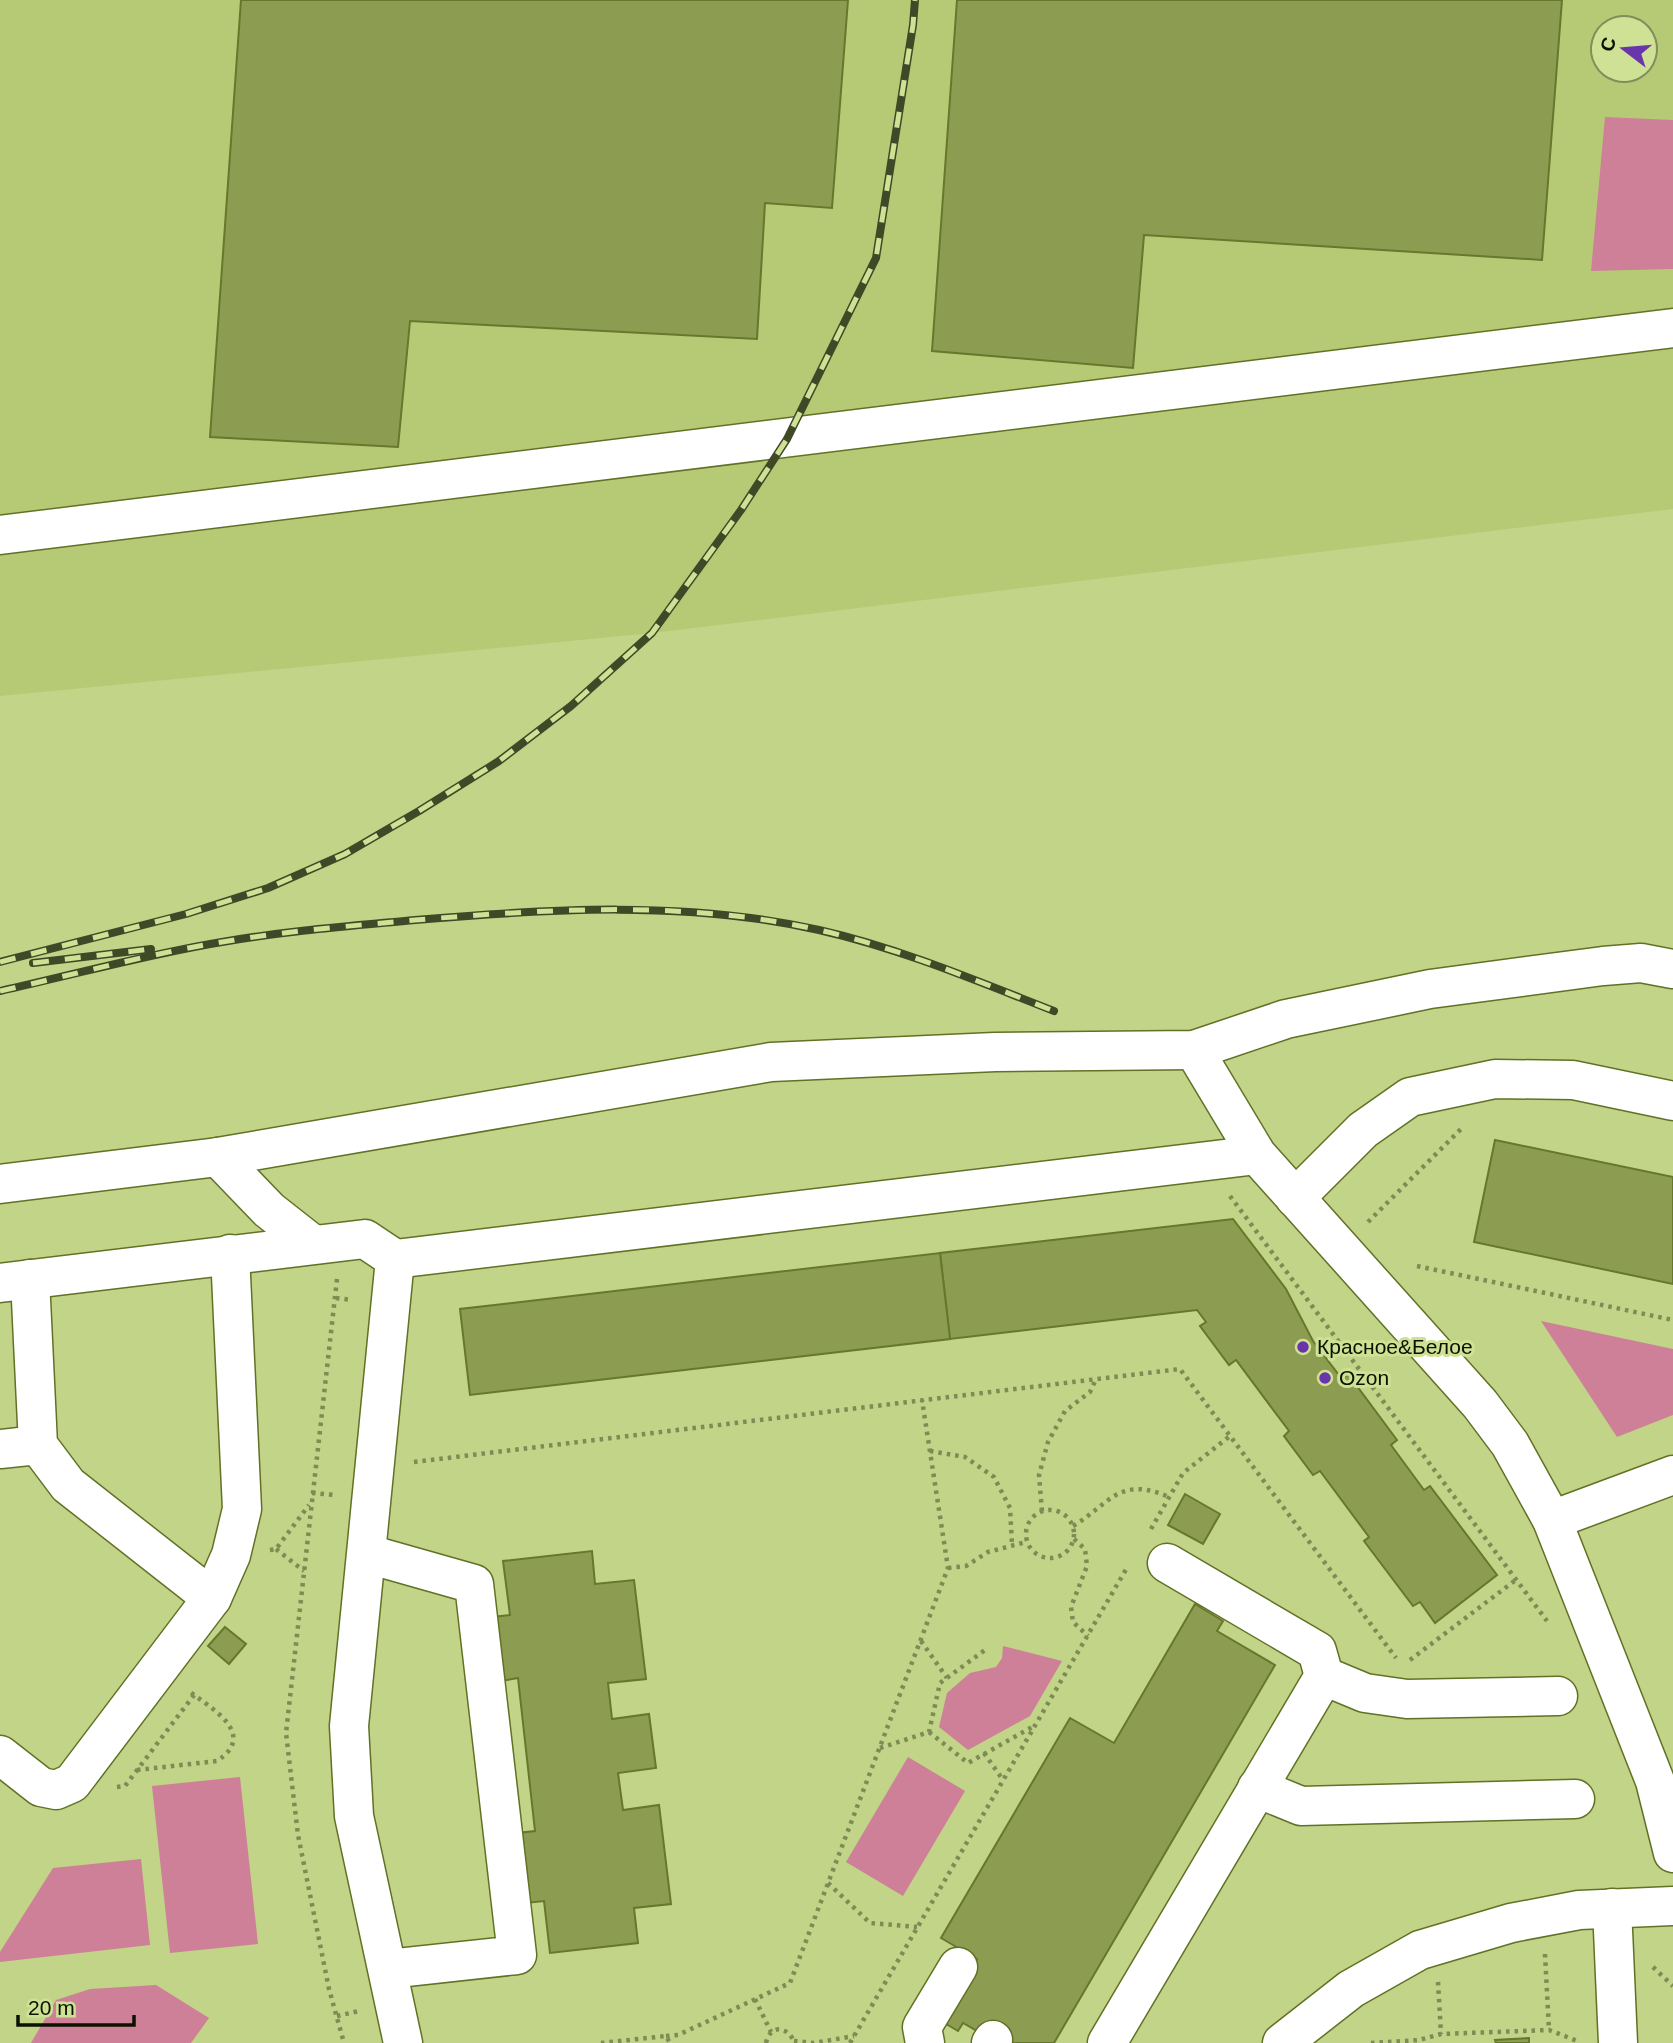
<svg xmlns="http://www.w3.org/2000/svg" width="1673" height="2043" viewBox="0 0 1673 2043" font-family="Arial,sans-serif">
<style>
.built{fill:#b6ca75;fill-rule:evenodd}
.green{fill:#cd8098}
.building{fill:#8c9d52;stroke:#67772c;stroke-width:2}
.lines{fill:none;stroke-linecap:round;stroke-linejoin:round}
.minor-casing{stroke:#617125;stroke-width:41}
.path{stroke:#7d8b54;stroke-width:4.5;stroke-dasharray:3.5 5;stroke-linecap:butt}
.minor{stroke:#fff;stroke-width:38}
.rail-casing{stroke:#404927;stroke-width:8}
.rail{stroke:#cee194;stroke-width:5;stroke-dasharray:16;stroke-linecap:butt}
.poi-dot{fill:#6a35ac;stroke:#cee194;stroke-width:2.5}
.labels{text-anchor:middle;stroke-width:6;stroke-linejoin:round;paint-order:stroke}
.poi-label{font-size:21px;fill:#0c1100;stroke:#cee194;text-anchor:start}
</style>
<rect width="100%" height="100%" fill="#c1d487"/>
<!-- built -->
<path class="built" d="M0 0H1673V509L652 633 0 696ZM1603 28H1645V70H1603Z"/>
<!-- green -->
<g class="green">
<polygon points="1605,117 1673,120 1673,269 1591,271"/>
<polygon points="1541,1321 1673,1349 1673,1415 1617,1437"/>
<polygon points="1003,1646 1062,1661 1030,1716 968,1750 939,1727 947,1693 970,1673 996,1667 1002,1658"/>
<polygon points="908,1757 965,1791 903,1896 846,1862"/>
<polygon points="240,1777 258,1944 170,1953 152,1786"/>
<polygon points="141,1859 150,1945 0,1962 0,1952 53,1868"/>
<polygon points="156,1985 209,2018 191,2043 31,2043 56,2000 90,1989"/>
</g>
<!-- building -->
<g class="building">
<polygon points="241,0 848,0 832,208 765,203 757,339 410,321 398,447 210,437"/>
<polygon points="957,0 1562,0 1542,260 1144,235 1133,368 932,351"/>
<polygon points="1495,1140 1673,1177 1673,1284 1474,1242"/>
<polygon points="1233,1219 1286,1289 1313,1341 1342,1379 1348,1374 1397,1440 1391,1445 1424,1490 1430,1486 1497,1575 1435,1623 1420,1602 1413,1606 1364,1541 1369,1537 1320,1471 1313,1475 1284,1436 1289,1431 1236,1360 1229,1365 1200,1326 1206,1322 1197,1310 950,1339 940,1253"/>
<polygon points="940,1253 950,1339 470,1395 460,1309"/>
<polygon points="1185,1494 1220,1514 1203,1544 1168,1525"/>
<polygon points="592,1551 595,1584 634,1580 646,1679 608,1683 612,1719 649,1714 656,1768 618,1773 623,1810 659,1805 671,1904 634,1908 638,1943 550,1953 544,1901 526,1903 517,1833 535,1831 518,1678 501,1681 493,1617 510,1615 503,1561"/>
<polygon points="1195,1604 1223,1621 1217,1631 1275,1665 1054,2043 998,2043 963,2023 958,2031 941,2021 977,1959 941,1938 1070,1718 1114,1743"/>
<polygon points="225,1627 246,1644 229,1664 208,1646"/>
<polygon points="1529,2038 1529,2043 1496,2043 1495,2040"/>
</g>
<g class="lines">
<!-- minor casing -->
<g class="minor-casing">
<g id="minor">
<polyline points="0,535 1673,328"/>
<polyline points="1194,1050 1257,1155 1480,1404 1510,1444 1552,1520 1655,1781 1673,1853"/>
<polyline points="218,1157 269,1210 311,1243"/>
<polyline points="0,1184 218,1157 771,1062 995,1052 1194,1050 1286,1019 1430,989 1603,966 1641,963 1673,969"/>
<polyline points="1295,1198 1363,1130 1410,1097 1495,1079 1573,1080 1673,1101"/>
<polyline points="395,1259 349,1726 354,1816 403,2043"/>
<polyline points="30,1279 38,1445 68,1485 212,1598"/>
<polyline points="0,1283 365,1239 395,1259 1257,1155"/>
<polyline points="0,1449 38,1445"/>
<polyline points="1552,1520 1673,1475"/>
<polyline points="368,1554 474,1584 517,1955 388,1969"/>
<polyline points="1324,1676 1365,1693 1407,1699 1558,1696"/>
<polyline points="0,1755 41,1787 56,1790 72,1783 212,1598 231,1555 242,1509 230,1254"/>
<polyline points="1257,1788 1301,1806 1575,1799"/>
<polyline points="1612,1908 1618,2043"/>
<polyline points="925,2043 922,2027 958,1967"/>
<polyline points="991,2043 993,2040"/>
<polyline points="1107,2043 1324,1676 1317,1651 1167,1563"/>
<polyline points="1282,2043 1351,1989 1420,1950 1511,1923 1579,1910 1673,1906"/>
</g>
</g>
<!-- path -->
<g class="path">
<polyline points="1230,1196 1547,1621"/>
<polyline points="1368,1222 1463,1127"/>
<polyline points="1417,1266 1673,1320"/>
<polyline points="337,1279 286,1733 298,1835 329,1989 344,2043"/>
<polyline points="336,1298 352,1300"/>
<polyline points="930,1451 965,1457 994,1477 1010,1508 1012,1544"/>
<polyline points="414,1462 1180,1369 1396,1658"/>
<polyline points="312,1493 334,1495"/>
<circle cx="1050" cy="1534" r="24"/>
<polyline points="1042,1511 1039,1475 1048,1442 1065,1411 1090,1392 1096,1379"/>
<path d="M1073 1526C1110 1504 1119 1475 1169 1497"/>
<polyline points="1151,1529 1183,1473 1230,1436"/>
<polyline points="1074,1539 1085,1549 1087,1566 1071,1607 1073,1622 1088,1636"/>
<polyline points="276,1549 304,1571"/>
<polyline points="270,1550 276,1549 309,1505"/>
<polyline points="948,1568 966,1566 988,1552 1026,1542"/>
<polyline points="921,1641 947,1678"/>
<polyline points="1410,1660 1517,1579"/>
<polyline points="929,1732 968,1763 1034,1726"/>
<polyline points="880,1748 929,1732 940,1683 985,1650"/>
<polyline points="984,1753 1003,1780"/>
<path d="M137 1770 217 1761C258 1734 212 1709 189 1691"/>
<polyline points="117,1787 125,1786 194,1695"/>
<polyline points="828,1883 870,1923 917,1927"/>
<polyline points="1545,1954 1549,2030"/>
<polyline points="1653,1967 1673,1986"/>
<polyline points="1438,1982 1441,2034"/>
<polyline points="755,1999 771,2032"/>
<polyline points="337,2016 359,2011"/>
<polyline points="666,2036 678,2035 790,1983 948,1568 922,1400"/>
<polyline points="794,2041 814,2043 854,2036"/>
<polyline points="601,2043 666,2036 670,2043"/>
<path d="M766 2043C770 2024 788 2026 794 2042"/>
<polyline points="850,2043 1128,1566"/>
<polyline points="1371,2043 1419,2040 1441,2034 1549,2030 1580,2042"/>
</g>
<!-- minor -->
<use href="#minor" class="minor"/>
<!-- rail casing -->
<g class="rail-casing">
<g id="rail">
<polyline points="0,962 186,914 268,888 345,854 419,811 499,761 571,706 652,633 741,510 787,439 876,258 913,25 915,0"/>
<polyline points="33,963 151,949"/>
<path d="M0 991C73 975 148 954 222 942 285 931 351 926 415 920 548 909 687 900 819 930 899 948 977 981 1054 1011"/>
</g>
</g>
<!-- rail -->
<use href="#rail" class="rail"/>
</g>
<!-- markers -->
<g class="poi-dot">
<circle cx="1303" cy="1347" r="7"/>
<circle cx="1325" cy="1378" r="7"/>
</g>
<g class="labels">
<!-- poi labels -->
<g class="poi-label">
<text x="1317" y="1354">Красное&amp;Белое</text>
<text x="1339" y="1385">Ozon</text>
</g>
</g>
<!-- north arrow -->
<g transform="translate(1624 49) rotate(286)"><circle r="33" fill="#cee194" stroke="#808e59" stroke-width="2"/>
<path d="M0-5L12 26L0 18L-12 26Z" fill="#6a35ac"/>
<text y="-10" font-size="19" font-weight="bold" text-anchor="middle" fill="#0c1100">С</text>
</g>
<!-- scale -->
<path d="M18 2015v10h116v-10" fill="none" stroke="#0c1100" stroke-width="3.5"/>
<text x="28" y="2015" font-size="21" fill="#0c1100" stroke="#cee194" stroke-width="5" paint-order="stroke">20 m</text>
</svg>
